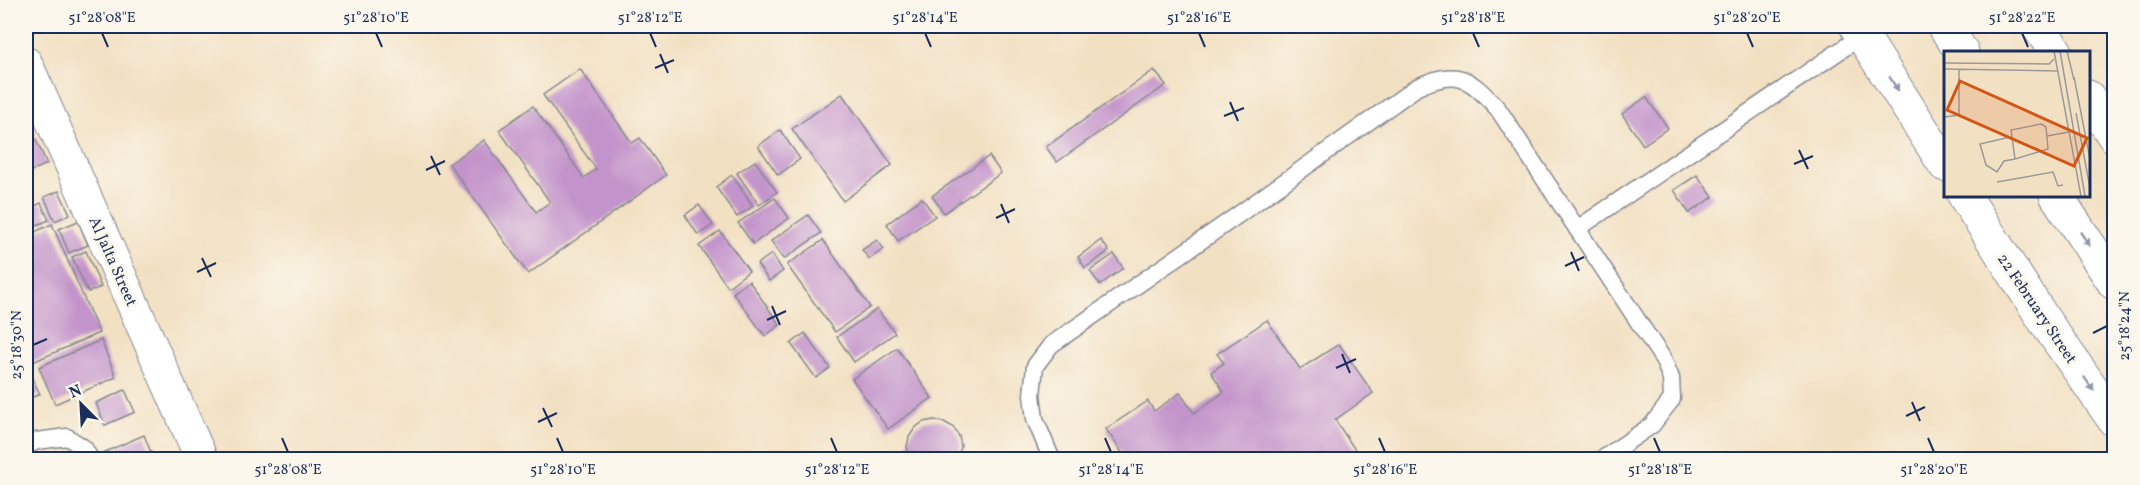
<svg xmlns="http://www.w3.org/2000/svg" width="2140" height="485" viewBox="0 0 2140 485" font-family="Vollkorn,serif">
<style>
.building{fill:#c394cb}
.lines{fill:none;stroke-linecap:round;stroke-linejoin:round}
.lane-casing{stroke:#868890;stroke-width:19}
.street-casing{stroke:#868890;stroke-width:34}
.secondary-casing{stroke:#868890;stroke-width:35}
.highway-casing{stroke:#868890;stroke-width:35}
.lane{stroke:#fff;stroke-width:16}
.street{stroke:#fff;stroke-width:32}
.secondary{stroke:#fff;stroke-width:33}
.highway{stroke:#fff;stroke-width:33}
.oneway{fill:#8d97ae}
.ticks{fill:none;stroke:#1b2f5e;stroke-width:2}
.labels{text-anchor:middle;stroke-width:6;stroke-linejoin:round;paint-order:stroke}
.street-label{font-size:16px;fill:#1b2f5e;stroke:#fbf7ec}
.inset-road{fill:none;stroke:#9c999a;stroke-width:1.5}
.view{fill:#d45514;fill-opacity:0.15;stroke:#d45514;stroke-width:3}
.inset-edge{fill:none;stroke:#1b2f5e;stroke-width:3}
.neatline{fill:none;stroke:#1b2f5e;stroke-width:2}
.ticks-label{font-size:15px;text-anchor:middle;fill:#1b2f5e}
</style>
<rect width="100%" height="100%" fill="#fbf7ec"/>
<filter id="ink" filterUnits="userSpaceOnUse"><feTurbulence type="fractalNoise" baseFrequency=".0167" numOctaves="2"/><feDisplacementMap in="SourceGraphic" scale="12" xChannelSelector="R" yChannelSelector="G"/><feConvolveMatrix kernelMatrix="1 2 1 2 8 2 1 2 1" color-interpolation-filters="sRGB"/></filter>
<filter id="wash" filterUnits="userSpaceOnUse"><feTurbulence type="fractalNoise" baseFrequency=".008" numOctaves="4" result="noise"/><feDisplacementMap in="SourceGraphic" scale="24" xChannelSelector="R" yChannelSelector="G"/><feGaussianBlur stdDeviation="1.35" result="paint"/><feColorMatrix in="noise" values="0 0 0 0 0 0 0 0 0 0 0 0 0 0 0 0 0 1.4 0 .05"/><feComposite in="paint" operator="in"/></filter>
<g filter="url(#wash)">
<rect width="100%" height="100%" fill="#f2e0c2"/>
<g id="blocks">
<!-- building -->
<g class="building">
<polygon points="580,69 632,143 640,138 666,175 528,274 449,164 484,140 536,212 550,202 499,130 533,106 584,178 596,169 543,95"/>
<polygon points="1154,70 1166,85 1057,162 1046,147"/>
<polygon points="842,94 892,165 843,201 792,129"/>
<polygon points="1646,97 1668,128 1643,145 1622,114"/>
<polygon points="28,122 47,164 29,172 26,164 26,123"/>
<polygon points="780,130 800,159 778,175 758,146"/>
<polygon points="989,156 1001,173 944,213 932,196"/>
<polygon points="755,161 777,192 759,205 737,173"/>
<polygon points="732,175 753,206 737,217 716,187"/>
<polygon points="1697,175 1713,197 1689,213 1674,190"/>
<polygon points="59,191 70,214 55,221 44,197"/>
<polygon points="775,198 789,218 753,244 738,223"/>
<polygon points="922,198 935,216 898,241 887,224"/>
<polygon points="41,203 49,220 27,229 26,210"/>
<polygon points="699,205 713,225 698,235 685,215"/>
<polygon points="808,215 821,233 784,259 771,241"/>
<polygon points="78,221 88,245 69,253 59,229"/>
<polygon points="52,224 99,333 26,365 26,236"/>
<polygon points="720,231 749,271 728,287 699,246"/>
<polygon points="823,240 870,307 835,332 787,265"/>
<polygon points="877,240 884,249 869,259 862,250"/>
<polygon points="1101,240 1109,251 1085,268 1078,257"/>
<polygon points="86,251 101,287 88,292 72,257"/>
<polygon points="772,254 783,271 769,281 757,264"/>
<polygon points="1114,254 1123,268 1100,285 1090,271"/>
<polygon points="749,281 780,325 765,336 733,293"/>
<polygon points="877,309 895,333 854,362 837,337"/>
<polygon points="1267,320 1300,369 1339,344 1373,393 1335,420 1362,460 1127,460 1106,429 1148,401 1154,411 1180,393 1194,413 1224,392 1211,372 1224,363 1217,354"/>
<polygon points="805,333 830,368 816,378 791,344"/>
<polygon points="101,340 116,377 55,404 39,367"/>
<polygon points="897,348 932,398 888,429 852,379"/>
<polygon points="31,376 40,394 26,400 26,378"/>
<polygon points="125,390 135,412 105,425 96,403"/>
<polygon points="934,420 944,422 953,427 959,436 961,446 958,460 911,460 910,458 907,447 909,437 915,428 923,422"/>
<polygon points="144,435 154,460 103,460 100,454"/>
</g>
</g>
</g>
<g filter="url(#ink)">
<use href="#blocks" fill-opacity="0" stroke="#868890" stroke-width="1.5"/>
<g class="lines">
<!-- lane casing -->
<g class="lane-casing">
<g id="lane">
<polyline points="1577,229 1863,35"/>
<polyline points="26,446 37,441 67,437 84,448 91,460"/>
<path d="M1052 460 1035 419 1032 395 1035 366 1051 345 1238 215 1417 87C1459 68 1469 78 1498 109L1663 359 1671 378 1672 399 1652 425 1601 460"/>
</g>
</g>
<!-- street casing -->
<g class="street-casing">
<polyline id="street" points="26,63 202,460"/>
</g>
<!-- secondary casing -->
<g class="secondary-casing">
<g id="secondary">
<polyline points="1856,26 1945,165"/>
<polyline points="1964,195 2044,320 2114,420"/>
</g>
</g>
<!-- highway casing -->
<g class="highway-casing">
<g id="highway">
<polyline points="1944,26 1962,52"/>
<polyline points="2038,26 2056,52"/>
<polyline points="2088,97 2114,136"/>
<polyline points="2056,195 2114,283"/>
</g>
</g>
<!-- lane -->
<use href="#lane" class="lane"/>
<!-- street -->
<use href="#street" class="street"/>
<!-- secondary -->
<use href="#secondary" class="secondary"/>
<!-- highway -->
<use href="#highway" class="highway"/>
</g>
<!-- one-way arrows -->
<defs><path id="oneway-solid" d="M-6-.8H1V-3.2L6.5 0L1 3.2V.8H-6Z" transform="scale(1.5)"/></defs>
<g class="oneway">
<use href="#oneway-solid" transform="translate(1894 84) rotate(58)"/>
<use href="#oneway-solid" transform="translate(2085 239) rotate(56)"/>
<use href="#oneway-solid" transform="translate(2089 384) rotate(55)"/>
</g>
</g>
<!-- ticks -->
<path class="ticks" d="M102 33 108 47M376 33 382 47M650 33 656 47M925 33 931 47M1199 33 1205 47M1473 33 1479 47M1747 33 1753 47M2022 33 2028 47M660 54 668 73M655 68 674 60M1230 102 1238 121M1224 116 1244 108M1799 150 1808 169M431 156 440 175M1794 164 1813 156M426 170 445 161M1001 204 1009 223M996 218 1015 209M1571 252 1579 271M202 258 211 277M1565 266 1584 257M197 272 216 263M772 306 780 325M767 320 786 311M2093 333 2107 326M33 345 47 339M1342 354 1350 373M1336 368 1356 359M1912 402 1920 421M543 408 552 427M1906 416 1925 407M538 422 557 413M282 438 288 452M557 438 563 452M831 438 837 452M1105 438 1111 452M1379 438 1385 452M1654 438 1660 452M1928 438 1934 452"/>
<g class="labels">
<!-- street labels -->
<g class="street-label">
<text transform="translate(114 261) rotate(66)" y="6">Al Jalta Street</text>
<text transform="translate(2038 308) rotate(56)" y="6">22 February Street</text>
</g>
</g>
<!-- overview -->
<g transform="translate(1944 51)">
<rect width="146" height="146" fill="#f2e0c2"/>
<path class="inset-road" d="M110 0 137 145M116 0 141 145M123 0 130 29M0 12 105 13 110 8M0 18 113 20M130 26 146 108M132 62 146 137M0 66 15 64V18M97 73 102 76 104 98 71 108 67 79ZM103 85 125 81M66 86 36 93 42 114 53 121 60 110 71 108M53 131 109 121 114 135 119 134"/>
<path class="view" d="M16 30 143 87 130 115 3 59Z"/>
<rect width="146" height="146" class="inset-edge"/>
</g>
<!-- margin -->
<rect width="2140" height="485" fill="none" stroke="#fbf7ec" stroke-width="66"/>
<!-- north arrow -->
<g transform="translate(81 404) rotate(336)" stroke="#fbf7ec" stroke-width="4.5" paint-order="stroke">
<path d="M0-4.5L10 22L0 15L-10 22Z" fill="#1b2f5e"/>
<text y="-9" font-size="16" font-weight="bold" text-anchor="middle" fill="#1b2f5e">N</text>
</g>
<rect x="33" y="33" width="2074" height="419" class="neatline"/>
<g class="ticks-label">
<text x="102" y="22">51°28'08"E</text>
<text x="376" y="22">51°28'10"E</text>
<text x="650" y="22">51°28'12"E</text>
<text x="925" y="22">51°28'14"E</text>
<text x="1199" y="22">51°28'16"E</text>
<text x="1473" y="22">51°28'18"E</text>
<text x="1747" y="22">51°28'20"E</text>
<text x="2022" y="22">51°28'22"E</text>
<text transform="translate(2124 326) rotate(-90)" y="5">25°18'24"N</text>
<text transform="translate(16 345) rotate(-90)" y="5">25°18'30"N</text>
<text x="288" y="474">51°28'08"E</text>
<text x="563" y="474">51°28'10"E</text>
<text x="837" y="474">51°28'12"E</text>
<text x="1111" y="474">51°28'14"E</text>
<text x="1385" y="474">51°28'16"E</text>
<text x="1660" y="474">51°28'18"E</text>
<text x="1934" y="474">51°28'20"E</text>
</g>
</svg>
